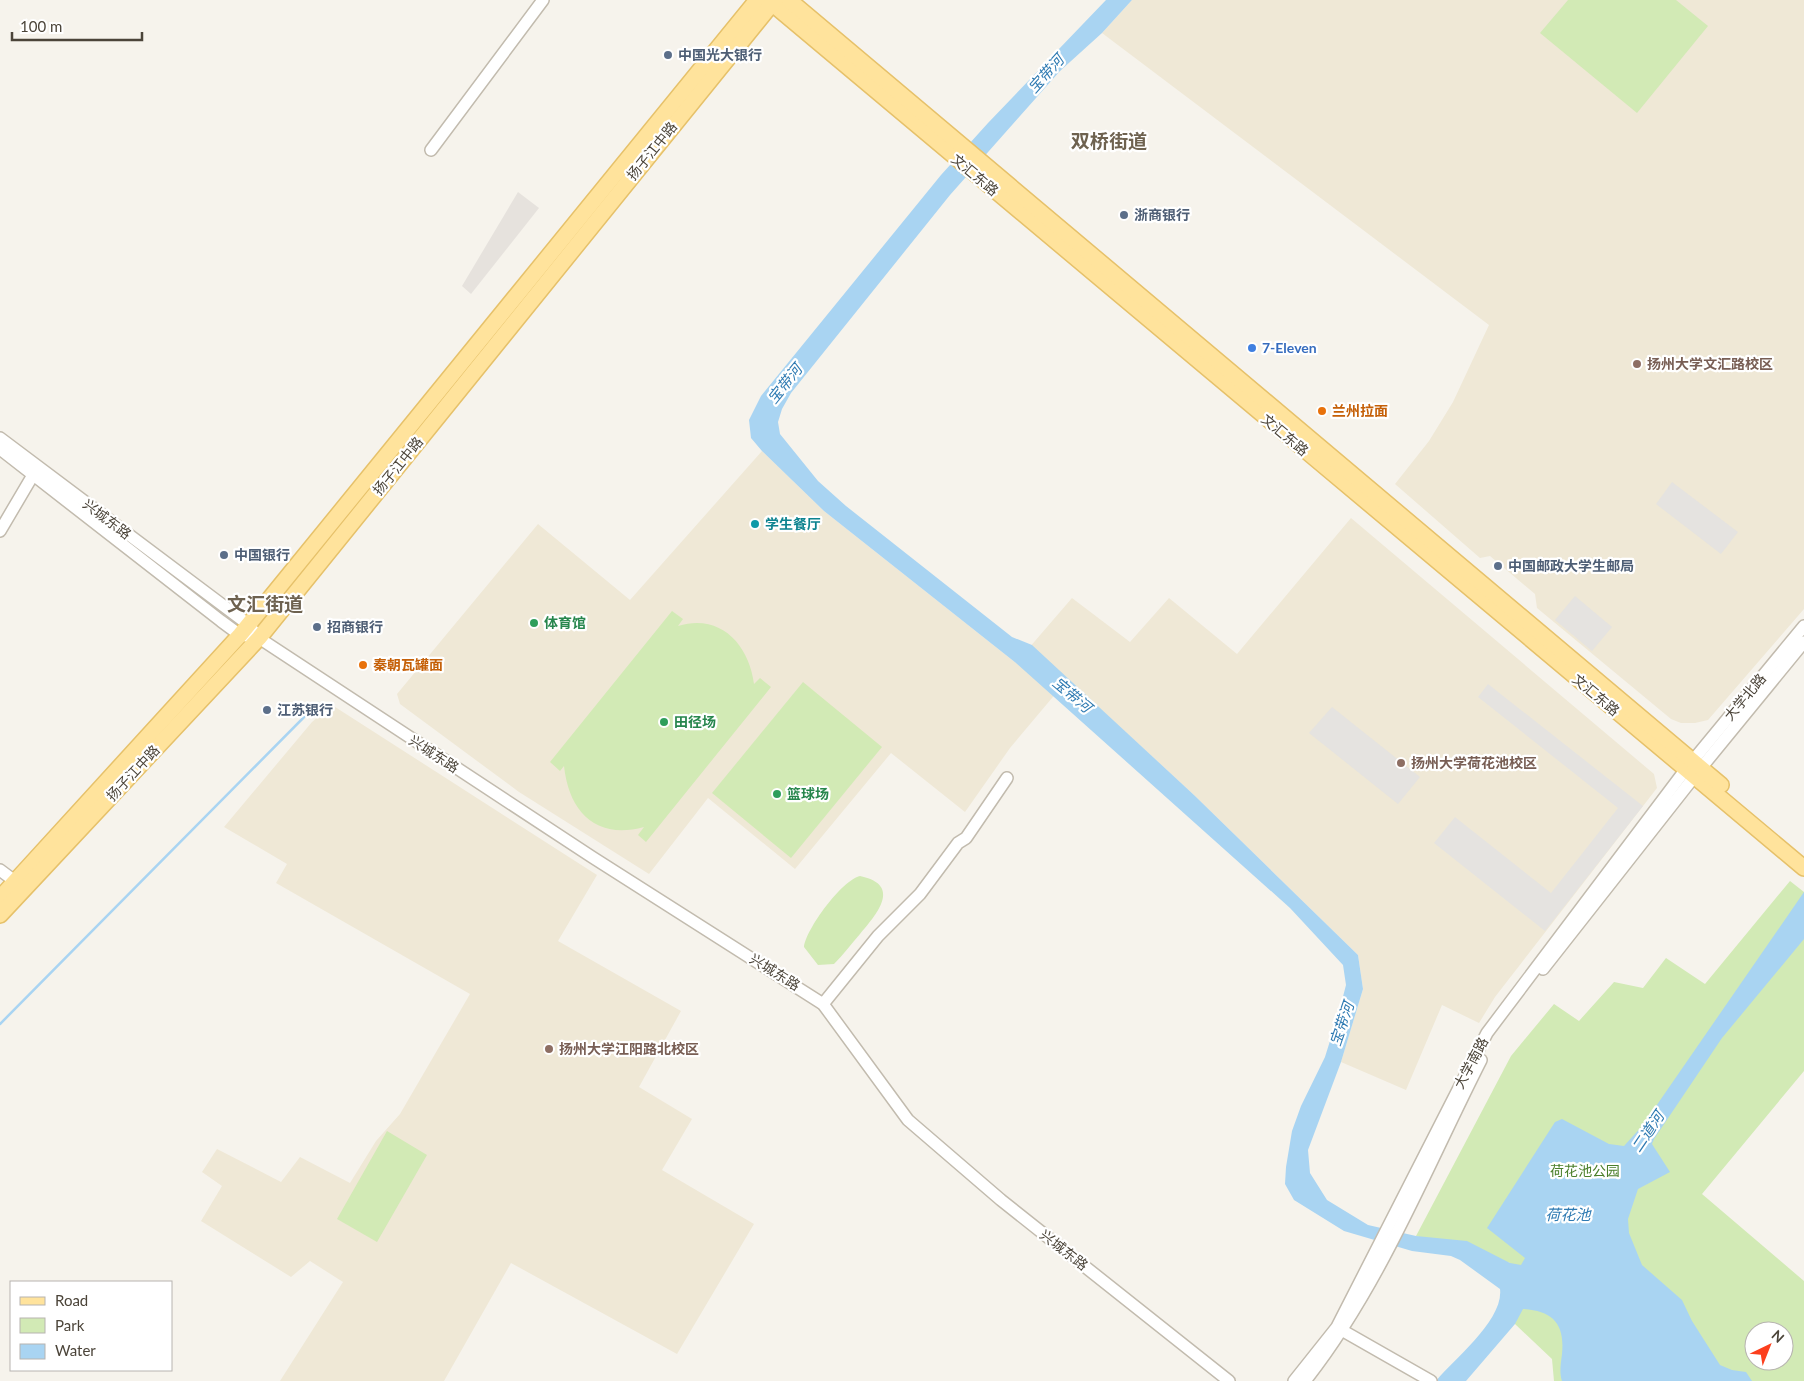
<svg xmlns="http://www.w3.org/2000/svg" width="1804" height="1381" viewBox="0 0 1804 1381" font-family="Lato,'Noto Sans SC',sans-serif">
<style>
.industrial{fill:#e6e2dd}
.education{fill:#efe8d6}
.green{fill:#d2eab5;fill-rule:evenodd}
.parking{fill:#e5e3e0}
.water{fill:#a9d4f2}
.lines{fill:none;stroke-linecap:round;stroke-linejoin:round}
.stream{stroke:#a9d4f2;stroke-width:2.5}
.minor-casing{stroke:#c2bbae;stroke-width:14}
.major-casing{stroke:#e6c16a;stroke-width:18}
.minor{stroke:#fff;stroke-width:11}
.major{stroke:#ffe39c;stroke-width:15}
.service-dot{fill:#5c6f8a;stroke:#fff;stroke-width:2}
.shop-dot{fill:#3f7fe0;stroke:#fff;stroke-width:2}
.education-dot{fill:#8d6e63;stroke:#fff;stroke-width:2}
.food-dot{fill:#e8710a;stroke:#fff;stroke-width:2}
.culture-dot{fill:#0f9aa8;stroke:#fff;stroke-width:2}
.leisure-dot{fill:#2e9e5b;stroke:#fff;stroke-width:2}
.labels{text-anchor:middle;stroke-width:4.5;stroke-linejoin:round;paint-order:stroke}
.service-label{font-size:14px;font-weight:bold;fill:#4e5e75;stroke:#fff;text-anchor:start}
.street-label{font-size:14px;fill:#4b4439;stroke:#fff}
.shop-label{font-size:14px;font-weight:bold;fill:#366cbe;stroke:#fff;text-anchor:start}
.education-label{font-size:14px;font-weight:bold;fill:#785e54;stroke:#fff;text-anchor:start}
.food-label{font-size:14px;font-weight:bold;fill:#c56008;stroke:#fff;text-anchor:start}
.culture-label{font-size:14px;font-weight:bold;fill:#0d838f;stroke:#fff;text-anchor:start}
.leisure-label{font-size:14px;font-weight:bold;fill:#27864d;stroke:#fff;text-anchor:start}
.park-label{font-size:14px;fill:#4a7f2a;stroke:#fff}
.water-label{font-size:15px;font-style:italic;fill:#2e7ab2;stroke:#fff}
.district-label{font-size:19px;font-weight:bold;fill:#6e6250;stroke:#fff}
</style>
<rect width="100%" height="100%" fill="#f6f3ec"/>
<!-- industrial -->
<polygon class="industrial" points="518,192 539,208 471,294 462,286"/>
<!-- education -->
<g class="education">
<polygon points="1132,0 1804,0 1804,609 1708,720 1695,723 1681,723 1671,719 1537,608 1535,594 1490,556 1480,558 1395,484 1429,441 1453,402 1489,325 1102,33"/>
<polygon points="762,451 824,511 1016,663 1072,598 1130,642 1169,598 1237,654 1351,518 1654,774 1657,788 1495,997 1479,1023 1442,1005 1406,1090 1341,1062 1363,989 1358,955 1194,795 1068,679 1010,748 965,812 891,753 795,869 708,798 649,874 519,792 400,704 397,694 538,524 630,600"/>
<polygon points="332,705 597,875 558,941 681,1011 639,1087 692,1119 662,1170 754,1224 677,1354 511,1263 444,1381 280,1381 343,1282 310,1261 291,1277 201,1221 222,1186 202,1172 217,1149 281,1182 300,1157 350,1183 376,1141 400,1114 470,994 276,883 287,864 224,827 312,722"/>
</g>
<!-- green -->
<g class="green">
<polygon points="1568,0 1676,0 1708,26 1637,113 1540,33"/>
<path d="M672 611 683 619 678 626C721 613 749 645 754 684L760 678 771 687 646 842 638 835 644 827C596 840 569 812 564 766L560 771 550 762Z"/>
<polygon points="803,682 882,747 791,858 712,793"/>
<path d="M860 876C903 885 876 915 860 934 851 944 843 955 834 964L818 965 804 947C806 929 842 880 860 876Z"/>
<path d="M1790 881 1804 892V1071L1702 1194 1804 1281V1381H1554L1552 1359 1515 1324 1510 1263 1416 1236 1511 1056 1554 1004 1579 1021 1614 982 1643 988 1666 958 1705 984ZM1754 1331H1784V1361H1754Z"/>
<polygon points="387,1131 427,1155 377,1242 337,1219"/>
</g>
<!-- parking -->
<g class="parking">
<polygon points="1672,482 1738,532 1721,554 1656,504"/>
<polygon points="1575,596 1612,627 1592,651 1555,620"/>
<polygon points="1488,684 1643,806 1545,931 1434,843 1455,817 1551,893 1618,808 1478,697"/>
<polygon points="1332,707 1420,777 1398,804 1309,733"/>
</g>
<!-- water -->
<path class="water" d="M1106 0H1132L1102 33 1060 71 950 195 791 393 782 409 778 422 780 434 818 481 846 506 1012 637 1032 645 1194 795 1358 955 1363 989 1341 1062 1308 1150 1310 1173 1327 1200 1368 1225 1416 1236 1467 1241 1510 1263 1521 1265 1525 1258 1487 1228 1555 1122 1562 1119 1609 1144 1624 1146 1643 1125 1804 892V939L1722 1038 1654 1139 1652 1144 1670 1172 1638 1189 1628 1219 1629 1233 1642 1265 1682 1300 1692 1321 1720 1365 1732 1370 1746 1372 1752 1381H1562C1559 1372 1561 1363 1562 1354 1565 1324 1553 1311 1523 1309L1515 1324 1466 1381H1436C1454 1359 1504 1320 1500 1289L1460 1260 1451 1256 1412 1251 1344 1231 1294 1200 1285 1184 1286 1167 1292 1131 1301 1106 1325 1057 1339 1012 1346 985 1343 965 1290 908 1016 663 824 511 762 451 751 438 749 420 761 396 941 175 988 123Z"/>
<g class="lines">
<!-- stream -->
<polyline class="stream" points="0,1024 318,703"/>
<!-- minor casing -->
<g class="minor-casing">
<g id="minor">
<polyline points="431,150 543,0"/>
<polyline points="0,438 249,625 259,638 592,857 823,1004 908,1120 1001,1200 1229,1381"/>
<polyline points="0,449 221,621 240,635 247,636"/>
<polyline points="0,531 33,475"/>
<polyline points="0,870 20,885"/>
<polyline points="1543,969 1701,768 1804,642"/>
<polyline points="823,1004 878,936 920,894 958,843 966,838 1007,778"/>
<polyline points="1338,1328 1431,1381"/>
<polyline points="1294,1381 1337,1327 1487,1033 1686,769 1804,626"/>
<path d="M1305 1381C1380 1286 1426 1168 1481 1060"/>
</g>
</g>
<!-- major casing -->
<g class="major-casing">
<g id="major">
<polyline points="768,0 1804,868"/>
<polyline points="789,0 1721,785"/>
<polyline points="0,898 240,635 757,0"/>
<polyline points="0,915 259,638 775,0"/>
</g>
</g>
<!-- minor -->
<use href="#minor" class="minor"/>
<!-- major -->
<use href="#major" class="major"/>
</g>
<!-- markers -->
<g class="service-dot">
<circle cx="668" cy="55" r="5"/>
<circle cx="1124" cy="215" r="5"/>
<circle cx="224" cy="555" r="5"/>
<circle cx="1498" cy="566" r="5"/>
<circle cx="317" cy="627" r="5"/>
<circle cx="267" cy="710" r="5"/>
</g>
<circle class="shop-dot" cx="1252" cy="348" r="5"/>
<g class="education-dot">
<circle cx="1637" cy="364" r="5"/>
<circle cx="1401" cy="763" r="5"/>
<circle cx="549" cy="1049" r="5"/>
</g>
<g class="food-dot">
<circle cx="1322" cy="411" r="5"/>
<circle cx="363" cy="665" r="5"/>
</g>
<circle class="culture-dot" cx="755" cy="524" r="5"/>
<g class="leisure-dot">
<circle cx="534" cy="623" r="5"/>
<circle cx="664" cy="722" r="5"/>
<circle cx="777" cy="794" r="5"/>
</g>
<g class="labels">
<!-- service labels -->
<g class="service-label">
<text x="678" y="60">中国光大银行</text>
<text x="1134" y="220">浙商银行</text>
<text x="234" y="560">中国银行</text>
<text x="1508" y="571">中国邮政大学生邮局</text>
<text x="327" y="632">招商银行</text>
<text x="277" y="715">江苏银行</text>
</g>
<!-- street labels -->
<g class="street-label">
<text transform="translate(652 151) rotate(-51)" y="5">扬子江中路</text>
<text transform="translate(975 175) rotate(40)" y="5">文汇东路</text>
<text transform="translate(1285 435) rotate(40)" y="5">文汇东路</text>
<text transform="translate(398 466) rotate(-51)" y="5">扬子江中路</text>
<text transform="translate(107 519) rotate(37)" y="5">兴城东路</text>
<text transform="translate(1596 695) rotate(40)" y="5">文汇东路</text>
<text transform="translate(1745 697) rotate(-50)" y="5">大学北路</text>
<text transform="translate(434 754) rotate(33)" y="5">兴城东路</text>
<text transform="translate(133 773) rotate(-47)" y="5">扬子江中路</text>
<text transform="translate(775 972) rotate(32)" y="5">兴城东路</text>
<text transform="translate(1471 1063) rotate(-62)" y="5">大学南路</text>
<text transform="translate(1064 1250) rotate(38)" y="5">兴城东路</text>
</g>
<!-- shop labels -->
<g class="shop-label">
<text x="1262" y="353">7-Eleven</text>
</g>
<!-- education labels -->
<g class="education-label">
<text x="1647" y="369">扬州大学文汇路校区</text>
<text x="1411" y="768">扬州大学荷花池校区</text>
<text x="559" y="1054">扬州大学江阳路北校区</text>
</g>
<!-- food labels -->
<g class="food-label">
<text x="1332" y="416">兰州拉面</text>
<text x="373" y="670">秦朝瓦罐面</text>
</g>
<!-- culture labels -->
<g class="culture-label">
<text x="765" y="529">学生餐厅</text>
</g>
<!-- leisure labels -->
<g class="leisure-label">
<text x="544" y="628">体育馆</text>
<text x="674" y="727">田径场</text>
<text x="787" y="799">篮球场</text>
</g>
<!-- park labels -->
<g class="park-label">
<text x="1585" y="1176">荷花池公园</text>
</g>
<!-- water labels -->
<g class="water-label">
<text transform="translate(1046 74) rotate(-48)" y="5">宝带河</text>
<text transform="translate(785 384) rotate(-51)" y="5">宝带河</text>
<text transform="translate(1072 695) rotate(40)" y="5">宝带河</text>
<text transform="translate(1342 1024) rotate(-71)" y="5">宝带河</text>
<text transform="translate(1648 1132) rotate(-56)" y="5">二道河</text>
<text x="1568" y="1220">荷花池</text>
</g>
<!-- district labels -->
<g class="district-label">
<text x="1109" y="148">双桥街道</text>
<text x="265" y="611">文汇街道</text>
</g>
</g>
<!-- legend -->
<rect x="10" y="1281" width="162" height="90" fill="#ffffff" stroke="#b7b4b0"/>
<rect x="20" y="1297" width="25" height="8" fill="#ffe39c" stroke="#b7b4b0"/>
<text x="55" y="1306" font-size="15" fill="#4b4439">Road</text>
<rect x="20" y="1318" width="25" height="15" fill="#d2eab5" stroke="#b7b4b0"/>
<text x="55" y="1331" font-size="15" fill="#4b4439">Park</text>
<rect x="20" y="1344" width="25" height="15" fill="#a9d4f2" stroke="#b7b4b0"/>
<text x="55" y="1356" font-size="15" fill="#4b4439">Water</text>
<!-- north arrow -->
<g transform="translate(1769 1346) rotate(43)"><circle r="24" fill="#ffffff" stroke="#b7b4b0"/>
<path d="M0-4L9 19L0 12L-9 19Z" fill="#fc3f1d"/>
<text y="-8" font-size="14" font-weight="bold" text-anchor="middle" fill="#4b4439">N</text>
</g>
<!-- scale -->
<path d="M12 32v8h130v-8" fill="none" stroke="#4b4439" stroke-width="2.5"/>
<text x="20" y="32" font-size="15" fill="#4b4439" stroke="#ffffff" stroke-width="4" paint-order="stroke">100 m</text>
</svg>
